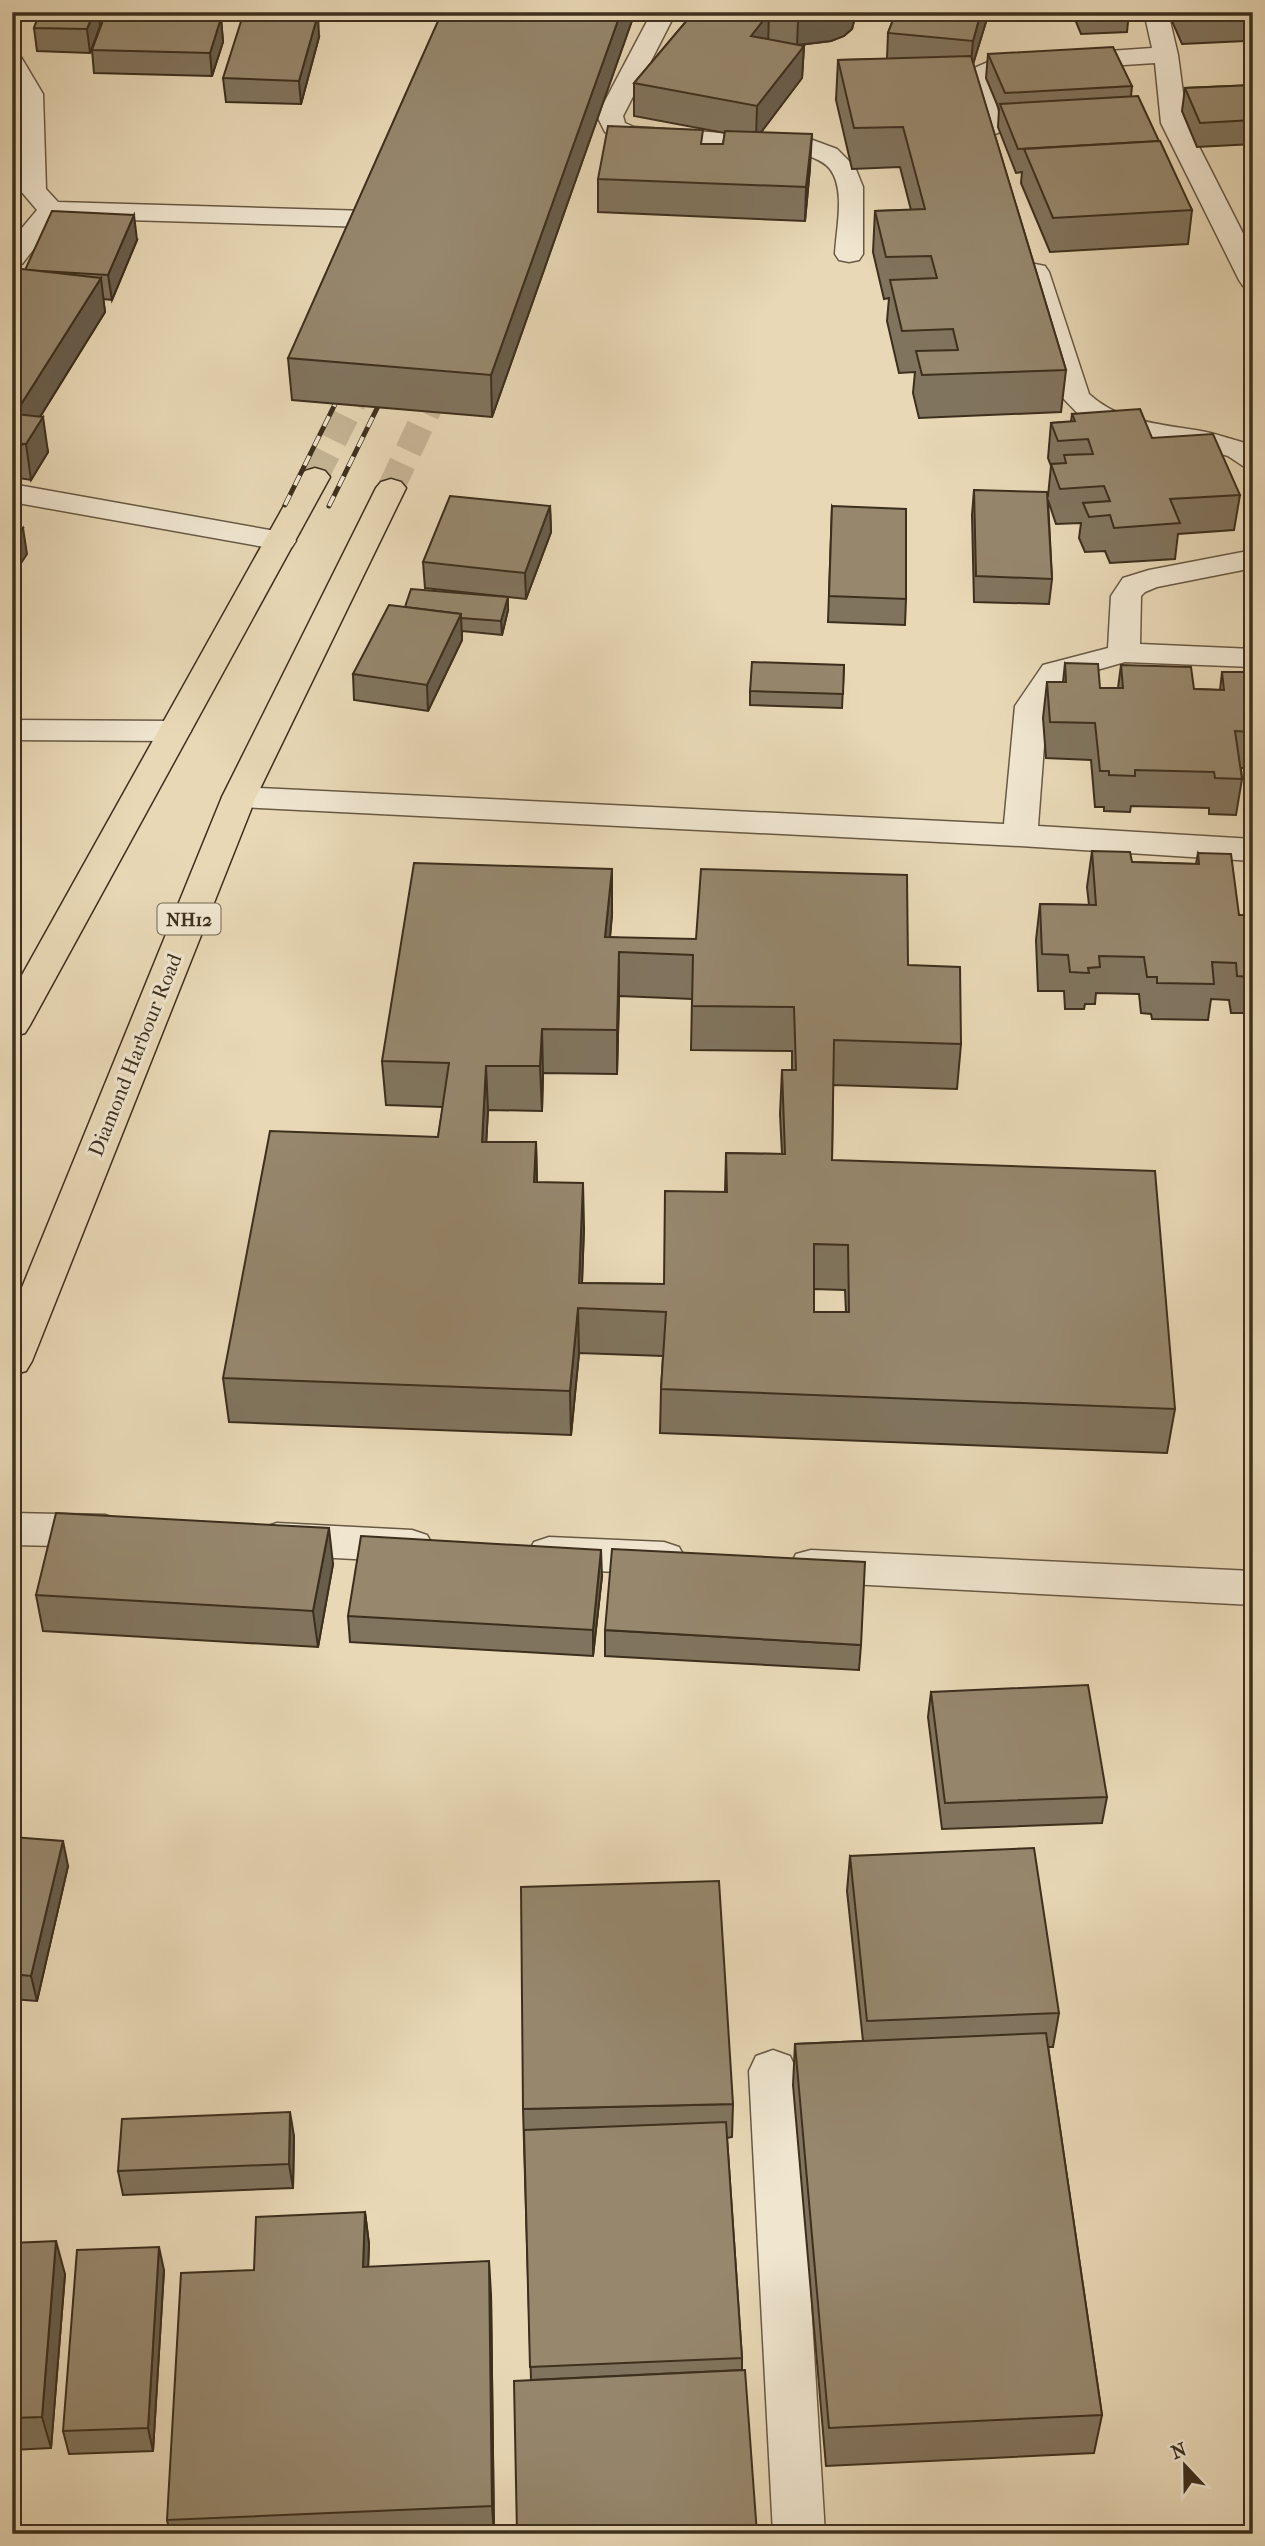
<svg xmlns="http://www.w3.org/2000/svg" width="1265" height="2546" viewBox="0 0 1265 2546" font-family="'IM FELL French Canon',serif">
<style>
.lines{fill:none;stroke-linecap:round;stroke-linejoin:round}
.highway-tunnel{stroke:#c6b697;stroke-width:27;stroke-dasharray:27 14;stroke-linecap:butt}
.minor-casing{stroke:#685943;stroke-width:3}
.highway-casing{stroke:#3d2f1d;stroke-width:3}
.minor{fill:#f0e6d0;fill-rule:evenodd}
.highway{fill:#e8d8b6;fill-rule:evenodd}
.rail-casing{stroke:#3d2f1d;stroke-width:5}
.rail{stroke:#f0e6d0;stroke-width:3.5;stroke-dasharray:11;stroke-linecap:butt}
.wall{fill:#81745e;stroke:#3d2f1d;stroke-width:2;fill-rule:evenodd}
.shaded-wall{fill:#695e4c;stroke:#3d2f1d;stroke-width:2}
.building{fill:#96876d;stroke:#3d2f1d;stroke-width:2;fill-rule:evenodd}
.labels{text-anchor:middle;stroke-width:6;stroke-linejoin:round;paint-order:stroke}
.shield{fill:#f0e6d0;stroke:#736653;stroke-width:2}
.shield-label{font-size:19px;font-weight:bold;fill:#3d2f1d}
.street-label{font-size:21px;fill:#3d2f1d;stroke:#f0e6d0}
</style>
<rect width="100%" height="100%" fill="#e8d8b6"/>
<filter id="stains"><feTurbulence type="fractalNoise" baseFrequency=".00286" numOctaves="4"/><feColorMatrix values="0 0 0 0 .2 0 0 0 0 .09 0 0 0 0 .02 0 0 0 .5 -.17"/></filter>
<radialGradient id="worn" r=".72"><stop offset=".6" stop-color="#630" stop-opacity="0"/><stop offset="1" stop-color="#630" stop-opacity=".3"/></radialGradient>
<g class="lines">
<!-- highway-tunnel -->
<g class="highway-tunnel">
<polyline points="315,477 374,359"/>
<polyline points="391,488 448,366"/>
</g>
<!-- minor casing -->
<g class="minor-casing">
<g id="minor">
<path d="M652 12H676L623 116 625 123 634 127 810 139 837 149 855 167 863 187V254L859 260 849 262 839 260 835 254C836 229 846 190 830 169 824 161 813 158 805 154L629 142 605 132 597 116Z"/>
<polygon points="1144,12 1168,12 1178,55 1187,123 1253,253 1253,288 1243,286 1239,280 1161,123 1155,63 1001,73 990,80 1002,128 998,133 989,136 980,133 976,128 964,80 972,69 995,59 1152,48"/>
<polygon points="12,55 21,57 43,94 46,189 58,202 404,212 413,214 417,220 413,226 404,228 58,218 22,264 12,266 12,240 37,210 20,190 17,94 12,85"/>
<path d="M1035 264 1045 266 1049 272 1089 394C1122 424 1164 424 1206 432 1220 435 1234 440 1248 444L1253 447V469L1243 466 1228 456 1204 449 1121 435 1084 420 1062 397 1021 272 1025 266Z"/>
<polygon points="12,484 281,532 292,535 296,541 292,547 281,550 12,502"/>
<polygon points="1253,550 1253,568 1157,587 1145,592 1141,596 1140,644 1253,649 1253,667 1125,662 1065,679 1047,706 1038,826 1253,839 1253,861 1020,846 239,807 227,804 222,797 227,790 239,787 1004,824 1015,706 1043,665 1108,648 1111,596 1123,578 1149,570"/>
<polygon points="12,720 175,721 186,724 191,731 186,738 175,741 12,740"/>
<polygon points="12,1513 105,1515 120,1520 126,1531 120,1542 105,1547 12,1545"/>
<polygon points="277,1523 412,1530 427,1535 433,1546 427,1557 412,1562 277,1555 262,1550 256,1539 262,1528"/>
<polygon points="549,1537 664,1542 679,1547 685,1558 679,1569 664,1574 549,1569 534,1564 528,1553 534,1542"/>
<polygon points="811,1550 1253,1571 1253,1605 811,1582 796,1578 790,1566 796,1554"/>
<polygon points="773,2050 790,2056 797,2071 825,2534 773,2534 749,2071 756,2056"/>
</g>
</g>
<!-- highway casing -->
<g class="highway-casing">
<g id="highway">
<polygon points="315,468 325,471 330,477 30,1025 25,1033 12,1037 12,993 300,477 305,471"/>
<polygon points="391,479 401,482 406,488 256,797 32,1361 26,1371 12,1375 12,1312 222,797 376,488 381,482"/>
</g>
</g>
<!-- minor -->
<use href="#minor" class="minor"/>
<!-- highway -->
<use href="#highway" class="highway"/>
<!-- rail casing -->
<g class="rail-casing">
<g id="rail">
<polyline points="285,505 344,386"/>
<polyline points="329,506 386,390"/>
</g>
</g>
<!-- rail -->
<use href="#rail" class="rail"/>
</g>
<!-- wall -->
<g class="wall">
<polygon points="40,12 159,12 158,17 221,18 223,42 212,76 94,73 92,50 101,26 90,53 37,51 34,28"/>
<polygon points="635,12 492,417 292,400 288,358"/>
<polygon points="694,12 855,12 854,21 852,29 844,36 831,41 799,45 804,46 802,78 761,132 810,168 805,221 598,212 598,179 703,144 723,144 725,133 634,116 634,83"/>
<polygon points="896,12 989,12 973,64 1066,370 1061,412 919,418 913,393 915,372 899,373 887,321 889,298 884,299 873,252 875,211 911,210 900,167 852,169 836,100 838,60 887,59 888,33"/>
<polygon points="1072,12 1129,12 1127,32 1081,34"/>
<polygon points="1168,12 1253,12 1253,39 1246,27 1245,41 1182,44"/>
<polygon points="319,37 301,104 226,102 223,78"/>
<polygon points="988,54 1132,86 1131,96 1192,210 1188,244 1050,252 1021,183 1022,172 1016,173 998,127 999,109 986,78"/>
<polygon points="1253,85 1253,144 1197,147 1182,111 1185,88"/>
<polygon points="137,240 112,300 103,299 105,312 40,417 48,452 31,480 12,477 12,269 25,270"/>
<polygon points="1072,414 1152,438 1240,495 1234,530 1178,534 1175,559 1110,563 1105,551 1085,552 1079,538 1081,523 1056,524 1048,500 1052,579 1049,604 974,602 972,515 974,490 1048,496 1051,466 1048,458 1051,423 1071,422"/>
<polygon points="550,506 551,532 526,599 425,588 423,562"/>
<polygon points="832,506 906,599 905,625 828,622"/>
<polygon points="405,607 508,610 502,635 462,631 462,640 428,711 354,700 353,674"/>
<polygon points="1065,663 1100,688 1118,688 1121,665 1194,689 1220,690 1222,672 1253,672 1253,768 1241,768 1242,779 1236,815 1209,814 1209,808 1131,806 1130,812 1104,811 1104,807 1095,807 1091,760 1046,758 1043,718 1047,682 1063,682"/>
<polygon points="844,665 842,708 750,705 750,691"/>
<polygon points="1092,851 1132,862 1196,864 1198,853 1239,915 1253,915 1253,1020 1248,1020 1247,1013 1231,1013 1229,1000 1211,999 1208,1020 1152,1019 1151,1014 1141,1013 1139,994 1096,993 1095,1004 1085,1004 1084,1009 1065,1009 1064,991 1038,991 1036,940 1040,904 1089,905 1087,887"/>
<path d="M612 914 610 937 908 965 961 1044 957 1089 833 1085 832 1160 1175 1409 1167 1453 660 1433 661 1389 663 1356 579 1353 571 1435 229 1422 223 1378 438 1137 443 1107 386 1105 382 1061ZM619 996 692 999 691 1050 792 1051V1070H782L780 1114 782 1154 726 1153 725 1192 664 1284 582 1283 584 1227 537 1182 536 1142H486L488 1110 542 1111 543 1073 617 1074ZM814 1289 845 1290 846 1312H814Z"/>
<polygon points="333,1564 318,1647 43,1631 36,1595"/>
<polygon points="602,1576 593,1656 350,1642 348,1616"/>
<polygon points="605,1630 861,1645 859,1670 605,1656"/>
<polygon points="931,1692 1107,1797 1102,1823 942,1829 928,1717"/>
<polygon points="12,1837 68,1866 37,2001 12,1999"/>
<polygon points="850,1856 1059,2013 1053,2047 1048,2047 1102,2415 1094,2453 826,2466 793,2085 795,2044 863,2041 847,1891"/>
<polygon points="733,2104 732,2137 727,2138 742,2358 742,2370 531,2380 523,2109"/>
<polygon points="294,2136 293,2188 123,2195 118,2171"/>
<polygon points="1253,2188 1253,2241 1247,2210"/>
<polygon points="365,2212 369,2244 368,2267 491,2294 494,2534 170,2534 167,2520 254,2270"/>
<polygon points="12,2243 65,2274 51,2448 12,2450"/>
<polygon points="164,2270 153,2451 69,2454 63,2431"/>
</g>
<!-- shaded-wall -->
<g class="shaded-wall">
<polygon points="94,12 99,12 100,26 90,53 87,29"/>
<polygon points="153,12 159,12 154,27"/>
<polygon points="621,12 635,12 492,417 491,375"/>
<polygon points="845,12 855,12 854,21 852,29 844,36 831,41 797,45 798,21"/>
<polygon points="981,12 989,12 970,74 973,41"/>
<polygon points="769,13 768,46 751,36"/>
<polygon points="318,14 319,37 301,104 299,81"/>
<polygon points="221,18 223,42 212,76 210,53"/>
<polygon points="804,46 802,78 756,139 757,106"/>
<polygon points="812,134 810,168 805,221 806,187"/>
<polygon points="134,215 137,240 112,300 108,275"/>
<polygon points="101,278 105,312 23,444 15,414"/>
<polygon points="43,417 48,452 31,480 26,444"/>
<polygon points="550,506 551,532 526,599 525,573"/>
<polygon points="23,528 27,554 12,577 12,545"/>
<polygon points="508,597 508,610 502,635 501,621"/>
<polygon points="461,614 462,640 428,711 427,685"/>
<polygon points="612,869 612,914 606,981 605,937"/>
<polygon points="619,952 619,996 617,1074 617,1030"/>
<polygon points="542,1029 543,1073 542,1111 540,1066"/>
<polygon points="486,1066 488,1110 484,1187 482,1142"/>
<polygon points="536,1142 537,1187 534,1182"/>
<polygon points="583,1183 584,1227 581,1309 579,1283"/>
<polygon points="578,1308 579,1353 571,1435 570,1391"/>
<polygon points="329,1528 333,1564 318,1647 313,1611"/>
<polygon points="601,1550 602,1576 593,1656 593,1630"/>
<polygon points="63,1841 68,1866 37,2001 31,1976"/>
<polygon points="290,2112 294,2136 293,2188 289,2164"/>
<polygon points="365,2212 369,2244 367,2299 363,2267"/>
<polygon points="56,2241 65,2274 51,2448 42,2417"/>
<polygon points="159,2247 164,2270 153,2451 148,2428"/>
<polygon points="489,2261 491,2294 494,2534 492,2506"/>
</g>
<!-- building -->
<g class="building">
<polygon points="40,12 94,12 87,29 34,28"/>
<polygon points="244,12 318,14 299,81 223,78"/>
<polygon points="442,12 621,12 491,375 288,358"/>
<polygon points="694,12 769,13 751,36 804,46 757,106 634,83"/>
<polygon points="764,12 845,12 832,18 798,21 769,15 769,13"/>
<polygon points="896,12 981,12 973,41 888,33"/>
<polygon points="1181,12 1245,12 1248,17 1185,20"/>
<polygon points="105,15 221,18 210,53 92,50"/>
<polygon points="1113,47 1132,86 1005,93 988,54"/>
<polygon points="971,56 1066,370 922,375 916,351 958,350 953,329 902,331 890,280 937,278 931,256 886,257 875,211 925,209 903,127 854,128 838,60"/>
<polygon points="1253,85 1253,120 1200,123 1185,88"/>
<polygon points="1138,96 1159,141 1018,149 1000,104"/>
<polygon points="608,126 703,130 701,144 723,144 725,131 812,134 806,187 598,179"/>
<polygon points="1160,141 1192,210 1053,218 1024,149"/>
<polygon points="52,211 134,215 108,275 25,270"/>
<polygon points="13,268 101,278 15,414 43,417 26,444 12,443"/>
<polygon points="1140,409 1152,438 1213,434 1240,495 1170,499 1180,523 1114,528 1110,515 1089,517 1083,503 1110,501 1104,486 1060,489 1051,464 1066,463 1064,455 1093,454 1088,439 1058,441 1051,423 1075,421 1072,414"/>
<polygon points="974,490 1047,492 1052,579 976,576"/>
<polygon points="450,496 550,506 525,573 423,562"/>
<polygon points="832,506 906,509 906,599 829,596"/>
<polygon points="12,527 23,528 12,545"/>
<polygon points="411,589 508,597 501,621 461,618 461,614 405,607"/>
<polygon points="389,605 461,614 427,685 353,674"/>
<polygon points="752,662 844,665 843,694 750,691"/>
<polygon points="1065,663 1098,664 1100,688 1123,688 1121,665 1191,667 1194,689 1224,690 1222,672 1253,672 1253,732 1235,731 1242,779 1215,778 1214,772 1135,770 1135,776 1109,775 1109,771 1100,771 1095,723 1050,722 1047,682 1066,682"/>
<polygon points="1092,851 1130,852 1132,862 1199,864 1198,853 1231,854 1239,915 1253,915 1253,977 1237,976 1236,963 1212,962 1214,984 1157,983 1157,977 1147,977 1144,957 1099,956 1100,967 1088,968 1089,973 1070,972 1068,955 1042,954 1040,904 1096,905"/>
<path d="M414 863 612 869 605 937 696 939 701 869 907 875 908 965 960 967 961 1044 834 1040 832 1160 1155 1171 1175 1409 661 1389 666 1312 578 1308 570 1391 223 1378 270 1131 438 1137 449 1063 382 1061ZM619 952 693 955 692 1006 794 1007 796 1070H782L785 1154 726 1153 727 1192 665 1191 664 1284 579 1283 583 1183 534 1182 536 1142H482L486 1066H540L542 1029 617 1030ZM814 1244 848 1245 849 1312H814Z"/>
<polygon points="56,1513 329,1528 313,1611 36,1595"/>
<polygon points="361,1536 601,1550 593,1630 348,1616"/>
<polygon points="612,1549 865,1562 861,1645 605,1630"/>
<polygon points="1088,1685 1107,1797 945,1803 931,1692"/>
<polygon points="12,1837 63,1841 31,1976 12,1974"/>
<polygon points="1034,1848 1059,2013 867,2021 850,1856"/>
<polygon points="719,1881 733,2104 523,2109 521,1887"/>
<polygon points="1046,2033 1102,2415 829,2428 795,2044"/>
<polygon points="290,2112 289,2164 118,2171 122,2119"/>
<polygon points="726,2122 742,2358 530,2367 524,2130"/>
<polygon points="365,2212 363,2267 489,2261 492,2506 167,2520 181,2273 254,2270 256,2217"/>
<polygon points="56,2241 42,2417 12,2418 12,2243"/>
<polygon points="159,2247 148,2428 63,2431 77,2250"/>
<polygon points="745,2370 757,2534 517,2534 514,2381"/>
</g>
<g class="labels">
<!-- shield labels -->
<rect class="shield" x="157.5" y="903.5" width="63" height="31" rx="5"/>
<g class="shield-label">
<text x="189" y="926">NH12</text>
</g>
<!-- street labels -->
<g class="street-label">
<text transform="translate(135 1055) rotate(-68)" y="7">Diamond Harbour Road</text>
</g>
</g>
<!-- margin -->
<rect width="1265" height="2546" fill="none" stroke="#e8d8b6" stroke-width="42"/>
<rect x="14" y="14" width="1237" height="2518" fill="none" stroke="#3d2f1d" stroke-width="3.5"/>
<rect x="21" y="21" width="1223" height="2504" fill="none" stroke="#3d2f1d" stroke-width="2"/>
<!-- north arrow -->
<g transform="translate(1185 2466) rotate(338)" stroke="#f0e6d0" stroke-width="5" paint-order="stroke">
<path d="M0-5L12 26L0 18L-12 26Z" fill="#3d2f1d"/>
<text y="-10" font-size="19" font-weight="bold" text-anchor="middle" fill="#3d2f1d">N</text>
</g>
<rect width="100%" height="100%" filter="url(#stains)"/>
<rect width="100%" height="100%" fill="url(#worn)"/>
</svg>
